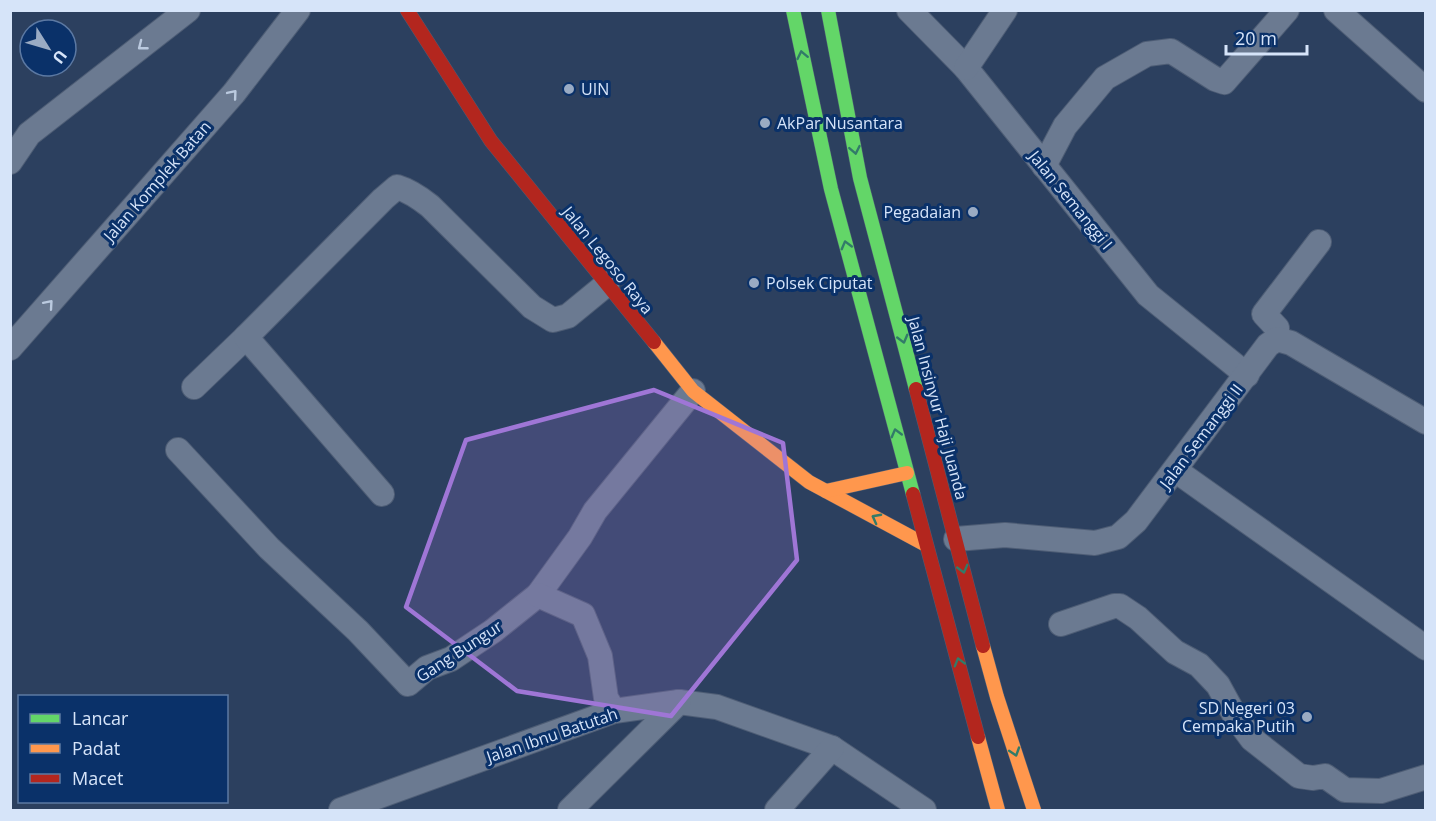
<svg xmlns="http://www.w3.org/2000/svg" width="1436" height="821" viewBox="0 0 1436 821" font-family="'Open Sans',sans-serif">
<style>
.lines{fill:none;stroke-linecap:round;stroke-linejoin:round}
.street-casing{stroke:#4e5d75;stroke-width:26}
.fast-casing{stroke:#4e5d75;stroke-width:15}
.slow-casing{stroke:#4e5d75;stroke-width:15}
.jam-casing{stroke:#4e5d75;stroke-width:15}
.street{stroke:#6b7a91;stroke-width:24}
.fast{stroke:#63d668;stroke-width:14}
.slow{stroke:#ff974d;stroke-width:14}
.jam{stroke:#b3261e;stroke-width:14}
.oneway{stroke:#bbcadf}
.oneway2{stroke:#327b69}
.marked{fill:#9f76d6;fill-opacity:0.2;stroke:#9f76d6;stroke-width:4.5;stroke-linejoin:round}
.poi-dot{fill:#9aabc3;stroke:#0a3169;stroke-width:2}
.labels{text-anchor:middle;stroke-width:6;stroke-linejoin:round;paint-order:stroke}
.poi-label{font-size:16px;fill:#d6e4f9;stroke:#0a3169;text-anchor:start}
.street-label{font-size:16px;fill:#d6e4f9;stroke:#0a3169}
</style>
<rect width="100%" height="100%" fill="#2c405f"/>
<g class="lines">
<!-- street casing -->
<g class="street-casing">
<g id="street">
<polyline points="909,10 966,68 1148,295 1247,375"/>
<polyline points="1336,10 1426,90"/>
<polyline points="966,68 1005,10"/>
<polyline points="10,162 29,134 188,10"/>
<polyline points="1044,166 1065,126 1105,78 1147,54 1171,51 1215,79 1224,82 1287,10"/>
<polyline points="1277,339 1277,328 1264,314 1319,242"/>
<polyline points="10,348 234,93 298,10"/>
<polyline points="194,387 246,337"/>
<polyline points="178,450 269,548 358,631 408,684 427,668 451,659 493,631 538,595 580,537 595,511 693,391"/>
<polyline points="1175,470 1426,648"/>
<path d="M382 494 246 337 383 199 397 187C410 191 420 198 430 206L532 307 553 320 568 316 607 284"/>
<polyline points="956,539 1005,535 1095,543 1118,537 1136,521 1268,345 1277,339 1291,343 1426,422"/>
<polyline points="538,595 583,615 600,656 606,698 614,711"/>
<polyline points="1061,624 1114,606 1120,606 1138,618 1175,652 1199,665 1218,685 1235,716 1252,739 1299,776 1313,778 1325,776 1345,790 1381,791 1426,777"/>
<polyline points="341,810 614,711 679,702 717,707 832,748 924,810"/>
<polyline points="570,810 679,702"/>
<polyline points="777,810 832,748"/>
</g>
</g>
<!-- fast casing -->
<g class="fast-casing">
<g id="fast">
<polyline points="793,10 831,189 913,494"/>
<polyline points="828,10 860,178 916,389"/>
</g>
</g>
<!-- slow casing -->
<g class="slow-casing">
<g id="slow">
<polyline points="654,342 693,391 809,482 926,545"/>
<polyline points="826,491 907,473"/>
<polyline points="983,646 997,697 1034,810"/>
<polyline points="978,737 998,810"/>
</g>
</g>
<!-- jam casing -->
<g class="jam-casing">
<g id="jam">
<polyline points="407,10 491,141 654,342"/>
<polyline points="916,389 983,646"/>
<polyline points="913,494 978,737"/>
</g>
</g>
<!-- street -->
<use href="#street" class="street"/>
<!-- fast -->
<use href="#fast" class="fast"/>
<!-- slow -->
<use href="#slow" class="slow"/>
<!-- jam -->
<use href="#jam" class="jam"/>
</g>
<!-- one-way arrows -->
<defs><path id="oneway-chevron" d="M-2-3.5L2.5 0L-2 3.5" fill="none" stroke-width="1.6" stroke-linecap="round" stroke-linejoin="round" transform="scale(1.5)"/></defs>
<g class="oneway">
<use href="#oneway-chevron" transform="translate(142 46) rotate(142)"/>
<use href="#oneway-chevron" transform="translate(233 94) rotate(-50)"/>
<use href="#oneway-chevron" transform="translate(49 304) rotate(-49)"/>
</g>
<g class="oneway2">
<use href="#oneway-chevron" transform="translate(802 55) rotate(-102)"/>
<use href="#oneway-chevron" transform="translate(855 150) rotate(79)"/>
<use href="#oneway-chevron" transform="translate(846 245) rotate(-105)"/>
<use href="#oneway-chevron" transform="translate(903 339) rotate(75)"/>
<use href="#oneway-chevron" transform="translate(896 433) rotate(-105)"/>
<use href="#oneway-chevron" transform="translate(876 518) rotate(-152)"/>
<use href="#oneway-chevron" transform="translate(963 569) rotate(75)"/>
<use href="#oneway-chevron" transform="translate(959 662) rotate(-106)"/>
<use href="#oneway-chevron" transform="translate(1015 752) rotate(72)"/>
</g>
<!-- marked area -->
<path class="marked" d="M654 390 783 443 797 560 671 716 517 691 406 607 466 440Z"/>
<!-- markers -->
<g class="poi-dot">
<circle cx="569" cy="89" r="6"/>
<circle cx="765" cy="123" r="6"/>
<circle cx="973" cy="212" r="6"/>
<circle cx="754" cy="283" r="6"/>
<circle cx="1307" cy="717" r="6"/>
</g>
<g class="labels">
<!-- poi labels -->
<g class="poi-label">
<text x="581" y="95">UIN</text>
<text x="777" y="129">AkPar Nusantara</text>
<text x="961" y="218" text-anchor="end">Pegadaian</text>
<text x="766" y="289">Polsek Ciputat</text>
<text x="1295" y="714" text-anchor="end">SD Negeri 03<tspan x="1295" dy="18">Cempaka Putih</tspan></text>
</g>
<!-- street labels -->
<g class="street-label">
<text transform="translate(157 181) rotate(-49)" y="6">Jalan Komplek Batan</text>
<text transform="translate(1071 200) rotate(51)" y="6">Jalan Semanggi I</text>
<text transform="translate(608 260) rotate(51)" y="6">Jalan Legoso Raya</text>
<text transform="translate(938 408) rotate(75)" y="6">Jalan Insinyur Haji Juanda</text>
<text transform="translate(1201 436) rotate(-53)" y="6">Jalan Semanggi II</text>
<text transform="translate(459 651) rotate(-33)" y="6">Gang Bungur</text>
<text transform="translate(552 735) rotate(-19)" y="6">Jalan Ibnu Batutah</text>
</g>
</g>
<!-- border -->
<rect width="1436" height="821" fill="none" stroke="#d6e4f9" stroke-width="24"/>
<!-- legend -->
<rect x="18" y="695" width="210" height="108" fill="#0a3169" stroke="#5c79a3" stroke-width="1.5"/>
<rect x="30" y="714" width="30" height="9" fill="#63d668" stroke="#5c79a3" stroke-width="1.5"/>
<text x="72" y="725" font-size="18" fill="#d6e4f9">Lancar</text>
<rect x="30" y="744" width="30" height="9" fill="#ff974d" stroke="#5c79a3" stroke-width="1.5"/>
<text x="72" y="755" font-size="18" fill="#d6e4f9">Padat</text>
<rect x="30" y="774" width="30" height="9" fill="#b3261e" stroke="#5c79a3" stroke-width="1.5"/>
<text x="72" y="785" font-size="18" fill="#d6e4f9">Macet</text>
<!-- north arrow -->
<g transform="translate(48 48) rotate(127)"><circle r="28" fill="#0a3169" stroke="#5c79a3" stroke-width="1.5"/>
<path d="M0-4.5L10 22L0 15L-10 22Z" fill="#9aabc3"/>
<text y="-9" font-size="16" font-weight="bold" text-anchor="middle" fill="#d6e4f9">U</text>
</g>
<!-- scale -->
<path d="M1226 45v9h81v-9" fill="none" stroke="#d6e4f9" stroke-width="3"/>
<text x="1235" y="45" font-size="18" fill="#d6e4f9" stroke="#0a3169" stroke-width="4.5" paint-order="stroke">20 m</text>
</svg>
